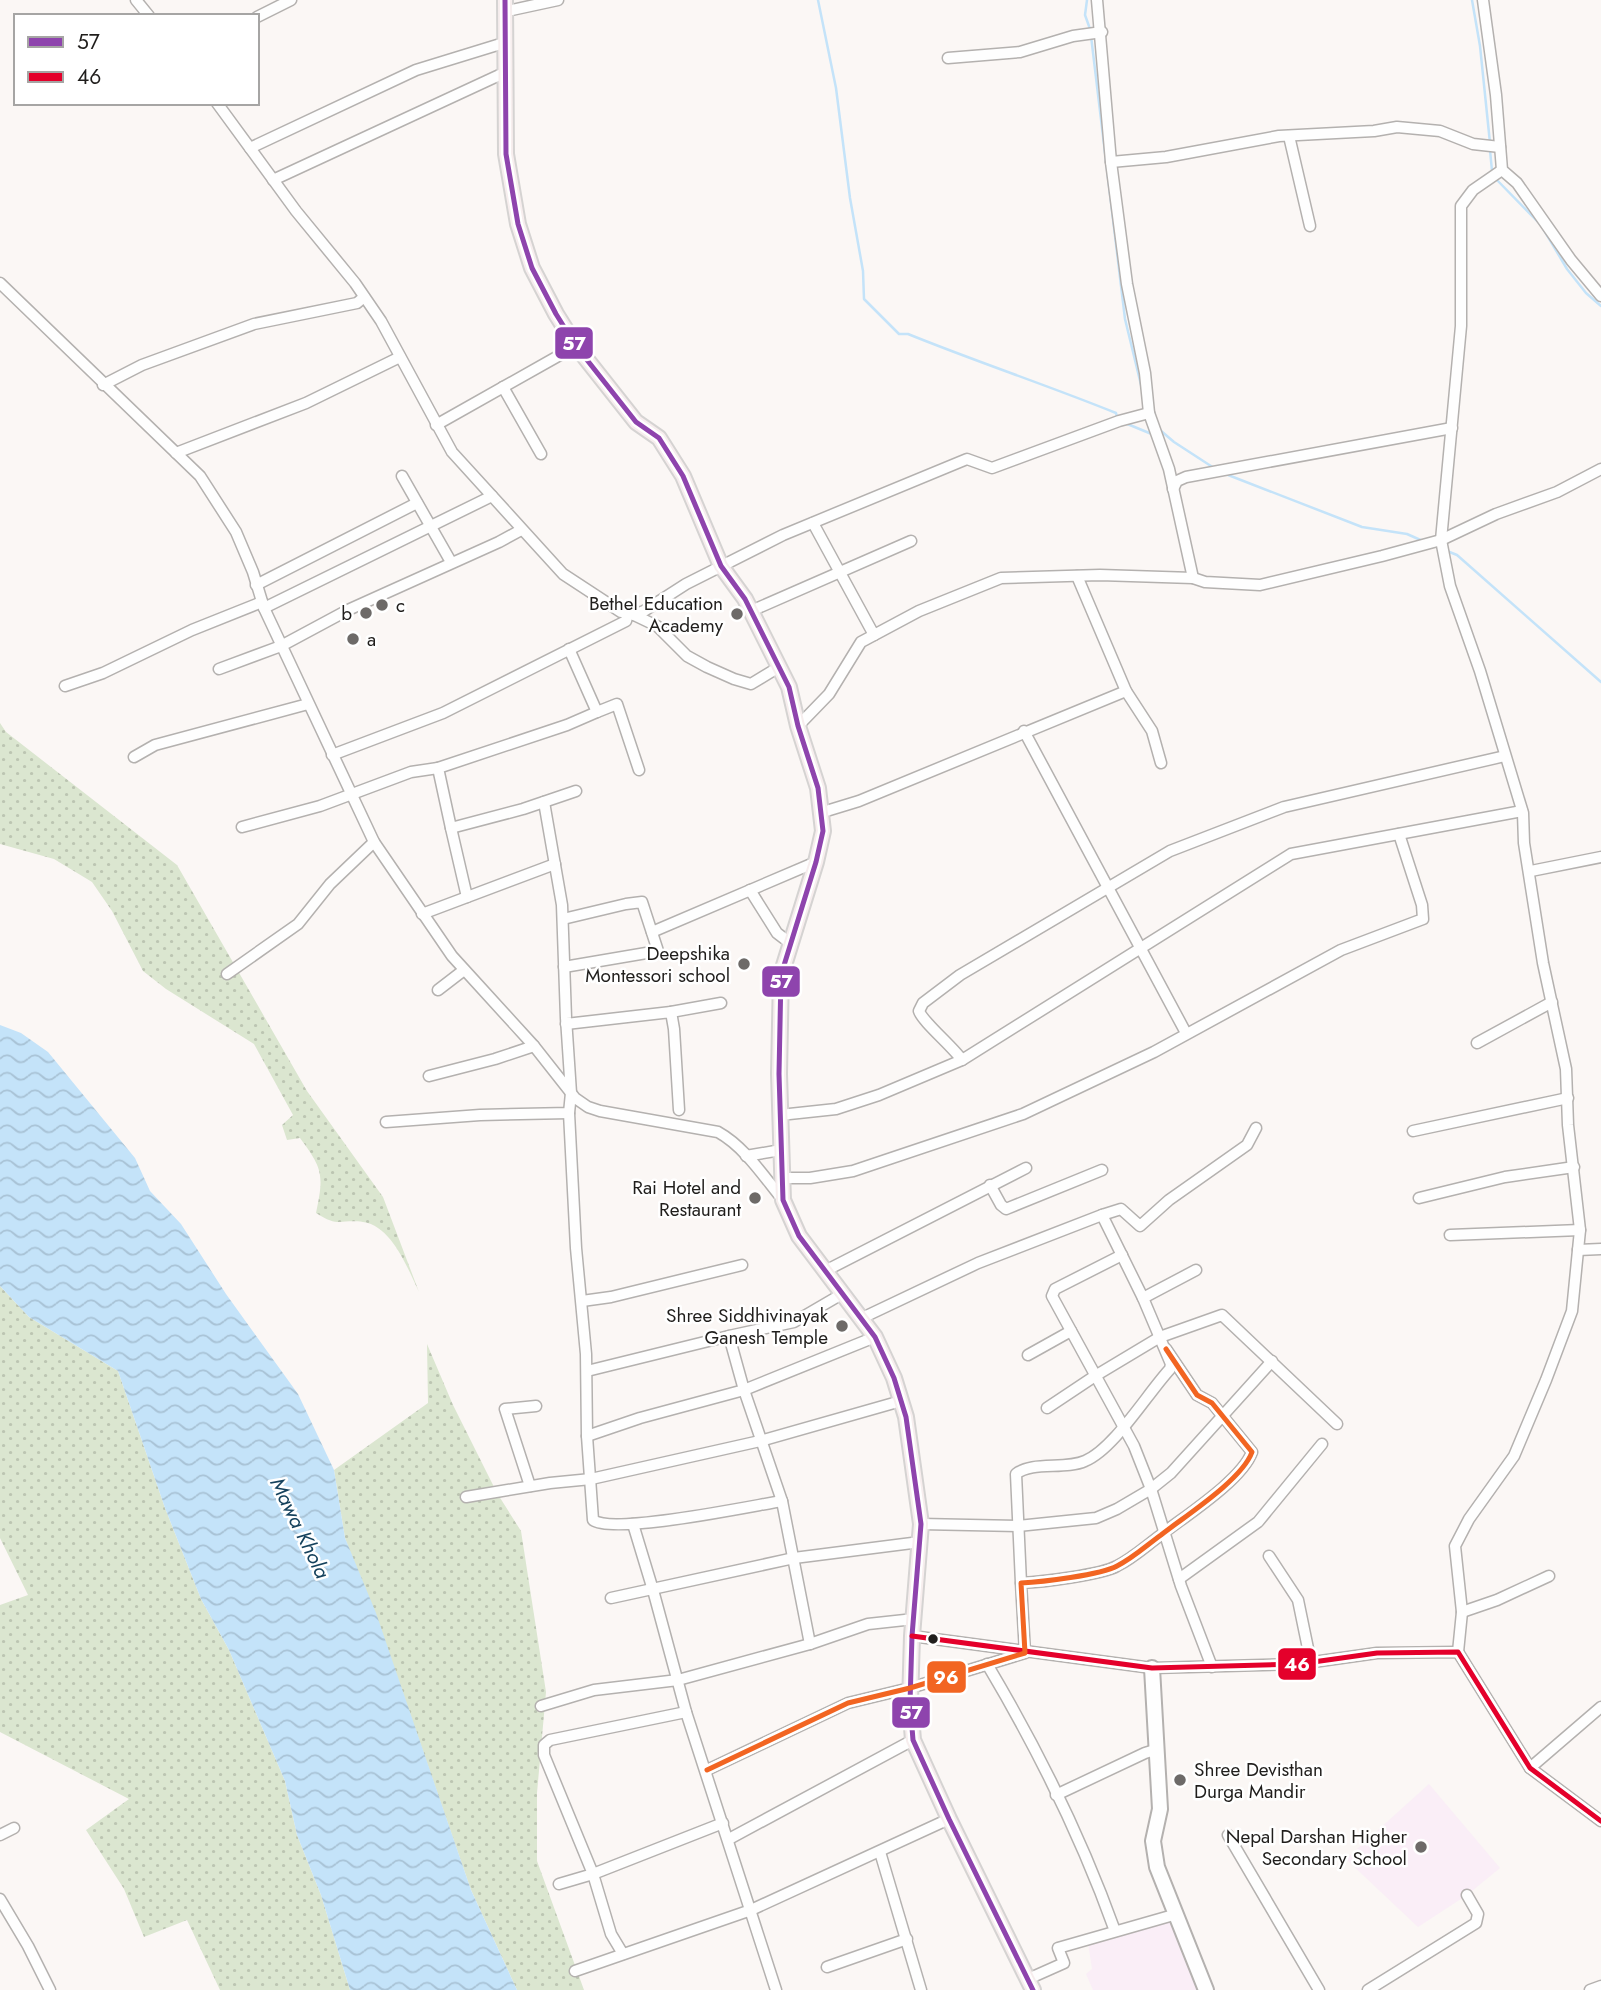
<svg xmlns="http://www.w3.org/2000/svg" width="1601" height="1990" viewBox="0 0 1601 1990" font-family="Jost,sans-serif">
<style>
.education{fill:#faeef7}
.grass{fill:url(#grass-dots)}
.water{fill:url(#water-waves)}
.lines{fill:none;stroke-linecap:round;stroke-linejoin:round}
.stream{stroke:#c4e3f9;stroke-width:2.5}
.street-casing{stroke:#b4b1af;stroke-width:13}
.secondary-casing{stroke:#b4b1af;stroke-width:18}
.primary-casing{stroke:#d5d3d2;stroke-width:18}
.street{stroke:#fefefe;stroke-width:10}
.secondary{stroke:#fefefe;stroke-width:14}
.primary{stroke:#f7eeee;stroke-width:14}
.bus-1-casing{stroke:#fff;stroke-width:10}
.bus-2-casing{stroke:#fff;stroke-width:10}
.bus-3-casing{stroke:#fff;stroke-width:10}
.bus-1{stroke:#8e44ad;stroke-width:5}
.bus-2{stroke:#e4002b;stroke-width:5}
.bus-3{stroke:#f26522;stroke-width:5}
.poi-dot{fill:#6d6a68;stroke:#fff;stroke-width:2.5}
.bus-dot{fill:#201e1c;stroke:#fff;stroke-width:2.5}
.labels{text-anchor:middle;stroke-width:5;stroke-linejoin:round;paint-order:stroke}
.poi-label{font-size:19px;fill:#201e1c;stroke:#fff;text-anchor:end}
.water-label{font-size:21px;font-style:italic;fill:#15425d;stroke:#fff}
.line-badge{stroke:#fff;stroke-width:2.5}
.badge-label{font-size:19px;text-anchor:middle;font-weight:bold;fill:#fff}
</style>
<defs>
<pattern id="grass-dots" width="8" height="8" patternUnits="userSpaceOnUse" patternTransform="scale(1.75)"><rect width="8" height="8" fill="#dbe6d0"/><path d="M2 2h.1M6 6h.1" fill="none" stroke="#bcc5b2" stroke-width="1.8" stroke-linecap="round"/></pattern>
<pattern id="water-waves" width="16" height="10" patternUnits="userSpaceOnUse" patternTransform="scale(1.75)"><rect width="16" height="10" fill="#c4e3f9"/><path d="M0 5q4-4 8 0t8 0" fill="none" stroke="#a8c2d5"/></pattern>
</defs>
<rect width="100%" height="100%" fill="#fbf7f5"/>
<!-- education -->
<g class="education">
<polygon points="1429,1784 1500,1868 1467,1895 1418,1927 1346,1859"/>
<polygon points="1174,1920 1203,1990 1093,1990 1086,1974 1092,1969 1088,1943"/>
</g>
<!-- grass -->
<g class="grass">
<path d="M0 723 6 732 177 865 307 1091 383 1197 419 1292C408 1269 392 1226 363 1222 340 1219 339 1228 316 1213 324 1175 323 1169 300 1138L287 1140 282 1125 293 1115 254 1044 166 989 143 971 112 911 92 882 54 859 0 844Z"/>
<polygon points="0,1286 29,1317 118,1371 165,1508 201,1599 229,1650 285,1781 297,1835 321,1895 350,1990 220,1990 187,1920 144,1937 124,1889 86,1830 129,1799 0,1732 0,1605 28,1595 0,1538"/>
<polygon points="427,1344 453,1405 497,1493 521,1531 546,1692 537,1793 537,1861 584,1990 517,1990 471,1890 400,1685 345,1538 334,1470 428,1403"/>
</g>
<!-- water -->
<polygon class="water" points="0,1025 21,1033 48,1052 135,1158 150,1191 181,1224 226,1294 298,1394 334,1470 345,1538 376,1613 471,1890 517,1990 350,1990 321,1895 297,1835 285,1781 229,1650 201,1599 165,1508 118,1371 29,1317 0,1286"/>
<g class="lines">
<!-- stream -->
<g class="stream">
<path d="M818 0 836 88 850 198 863 271 864 299 899 334H908C977 362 1047 385 1116 413L1117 417"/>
<polyline points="1087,0 1085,15 1090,29"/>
<polyline points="1472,0 1480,46 1490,143"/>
<polyline points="1091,36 1125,319 1142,389"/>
<polyline points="1490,150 1492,171"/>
<polyline points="1494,177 1541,225 1567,269 1586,293 1601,306"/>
<polyline points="1125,423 1154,435"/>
<polyline points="1160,430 1174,442 1214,468"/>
<polyline points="1223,473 1362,527 1407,534 1425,542"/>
<polyline points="1447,551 1457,555 1601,682"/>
</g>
<!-- street casing -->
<g class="street-casing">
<g id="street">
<polyline points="136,0 149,16"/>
<polyline points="1097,0 1111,162 1127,284 1145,373 1149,413 1169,469 1193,578"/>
<polyline points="1483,0 1496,95 1502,170 1517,183 1571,260 1601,296"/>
<polyline points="507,11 558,0"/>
<polyline points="257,17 291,0"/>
<polyline points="948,58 1020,52 1073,36 1102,32"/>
<polyline points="217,103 296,211 355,283 381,321 452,452 563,574 621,612 634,615 644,611 686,584 783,535 967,459 992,468 1119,421 1149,413"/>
<polyline points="1289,136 1310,226"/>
<polyline points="250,148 416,70 507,42"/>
<polyline points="1111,162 1166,157 1279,136 1374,131 1397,127 1440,131 1473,144 1500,147"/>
<polyline points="273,180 506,72"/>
<path d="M0 283 200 476 236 532 253 572 264 608 374 842 452 956 534 1046 575 1098 588 1107 600 1111 718 1132C745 1147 764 1177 783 1200"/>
<polyline points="103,385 142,365 254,324 357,303 364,297"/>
<polyline points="503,387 541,454"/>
<polyline points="436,425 576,346"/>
<polyline points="176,453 306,403 400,357"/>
<polyline points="402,476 451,562"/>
<polyline points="1173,489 1177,481 1186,477 1452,428"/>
<polyline points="813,523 874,635"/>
<polyline points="1077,576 1126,691 1152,731 1161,763"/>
<polyline points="256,585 417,503"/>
<polyline points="264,608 492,496"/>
<polyline points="751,611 911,541"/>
<polyline points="634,615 657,626 687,656 707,667 734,679 751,684 779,667"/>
<polyline points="569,649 597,712 567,725 438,768 451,828 523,809 576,791"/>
<polyline points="219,669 281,646 348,610 499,542 521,530"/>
<polyline points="65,686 103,673 192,630 262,602"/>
<polyline points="597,712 617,704 639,770"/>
<polyline points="798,726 829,694 861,642 919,611 1001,578 1100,575 1193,578 1205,582 1260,585 1382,556 1441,540 1496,514 1557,492 1601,469"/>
<polyline points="1024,731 1186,1033"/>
<polyline points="332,755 443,713 626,621 628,613"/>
<polyline points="134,757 155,745 308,704"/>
<polyline points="823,812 859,801 1126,691"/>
<polyline points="242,827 320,806 411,772 438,768"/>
<polyline points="451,828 467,897"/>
<polyline points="1531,871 1601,857"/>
<polyline points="750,890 777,933 790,943"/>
<polyline points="422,914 555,864"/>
<polyline points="563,919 626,904 642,902 658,951 564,967"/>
<polyline points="652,932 816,862"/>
<polyline points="227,974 298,924 330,884 374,842"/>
<polyline points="438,990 464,970"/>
<polyline points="671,1012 721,1003"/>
<polyline points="566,1024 671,1012 674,1029 679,1110"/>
<polyline points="1477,1043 1552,1002"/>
<path d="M962 1060C953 1047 922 1021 919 1011L923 1003 960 975 1170 851 1284 807 1505 756"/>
<polyline points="429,1076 495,1059 534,1046"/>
<path d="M569 1113 576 1248 586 1354 587 1436 593 1520C613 1535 751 1506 782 1501"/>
<polyline points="780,1115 836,1109 879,1095 962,1060 1291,854 1522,811"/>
<polyline points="386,1122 480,1115 569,1113 571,1093 566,1018 562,905 544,802"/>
<polyline points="1413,1131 1568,1098"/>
<polyline points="746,1156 781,1150"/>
<polyline points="782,1178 810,1178 853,1171 1023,1114 1154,1052 1341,950 1423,919 1422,905 1399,834"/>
<polyline points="990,1185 1001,1205 1006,1209 1102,1170"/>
<polyline points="1419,1198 1505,1177 1574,1167"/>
<polyline points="1102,1215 1121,1209 1140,1226 1169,1200 1247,1145 1256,1128"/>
<polyline points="1450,1235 1580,1230"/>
<polyline points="1578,1250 1601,1249"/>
<polyline points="1122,1255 1055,1289 1052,1296 1134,1446 1151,1489 1181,1586 1212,1667"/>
<polyline points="825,1271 1026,1168"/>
<polyline points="1143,1298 1196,1270"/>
<polyline points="582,1301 611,1297 742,1265"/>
<path d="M862 1318 978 1263 1102 1215 1143 1298 1171 1364 1170 1369C1147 1394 1114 1449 1085 1461 1065 1470 1032 1461 1016 1474L1021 1583"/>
<polyline points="729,1336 794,1322 842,1294"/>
<polyline points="1028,1355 1071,1331"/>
<polyline points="587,1371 729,1336 744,1390 640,1418 587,1436"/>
<polyline points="1047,1408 1095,1376 1160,1337 1222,1315 1337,1424"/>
<polyline points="530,1486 505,1409 536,1406"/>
<polyline points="466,1497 550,1483 591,1479 760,1441 901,1401"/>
<polyline points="633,1524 653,1590 686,1712 776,1990"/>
<polyline points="921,1524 1018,1526 1096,1518 1117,1509 1151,1489 1171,1473 1272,1361"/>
<polyline points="1269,1556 1298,1600 1311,1663"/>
<polyline points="1179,1579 1258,1522 1322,1444"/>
<polyline points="611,1598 794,1558 920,1542"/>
<polyline points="1462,1612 1497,1600 1549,1576"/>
<polyline points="912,1636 1152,1668 1299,1664 1377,1653 1458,1652 1530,1768 1601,1821"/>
<polyline points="810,1644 782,1501 744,1390 875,1337"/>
<polyline points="1458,1652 1462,1612 1455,1546 1469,1519 1514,1456 1546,1380 1572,1311 1580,1230 1568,1125 1566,1069 1543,963 1524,843 1523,813 1480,671 1450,586 1441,540 1461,326 1461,206 1473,190 1502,170"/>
<path d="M987 1664C1037 1748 1082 1839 1115 1931"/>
<polyline points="541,1706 594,1690 678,1680 810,1644 868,1624 914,1619"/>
<polyline points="1530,1768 1601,1707"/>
<path d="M707 1770 848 1703 910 1688 1025 1653 1021 1583C1041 1582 1101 1575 1117 1566 1133 1558 1147 1545 1161 1535 1185 1516 1242 1480 1252 1452L1212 1403 1197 1395 1166 1349"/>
<polyline points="1056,1795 1145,1753 1158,1749"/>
<polyline points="0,1835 14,1828"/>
<polyline points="1228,1835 1319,1990"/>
<polyline points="729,1839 913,1740"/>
<polyline points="880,1852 921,1990"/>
<polyline points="559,1884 593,1874 544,1755 544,1745 550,1740 686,1712"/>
<polyline points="0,1899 28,1946 50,1990"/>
<polyline points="623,1954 611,1934 593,1874 723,1823"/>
<polyline points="827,1967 907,1939"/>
<polyline points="575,1971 751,1910 949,1819"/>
<polyline points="1028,1979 1064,1963 1058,1948 1177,1914"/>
<polyline points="1368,1990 1476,1923 1478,1914 1467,1895"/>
<polyline points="1590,1990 1601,1986"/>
</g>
</g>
<!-- secondary casing -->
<g class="secondary-casing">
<polyline id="secondary" points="1152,1668 1160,1809 1153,1841 1157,1867 1206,1990"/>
</g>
<!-- primary casing -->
<g class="primary-casing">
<polyline id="primary" points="505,0 506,154 518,224 532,268 556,314 576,346 636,422 659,438 683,476 721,566 745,599 789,687 798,726 818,788 823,831 816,862 781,975 779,1074 783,1200 799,1236 875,1337 894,1378 906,1417 921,1524 912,1636 910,1703 913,1740 949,1819 1033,1990"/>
</g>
<!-- street -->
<use href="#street" class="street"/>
<!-- secondary -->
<use href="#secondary" class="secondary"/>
<!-- primary -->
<use href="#primary" class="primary"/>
<!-- bus-1 casing -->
<g class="bus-1-casing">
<polyline id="bus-1" points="505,0 506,154 518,224 532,268 556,314 576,346 636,422 659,438 683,476 721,566 745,599 789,687 798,726 818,788 823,831 816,862 781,975 779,1074 783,1200 799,1236 875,1337 894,1378 906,1417 921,1524 912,1636 910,1703 913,1740 949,1819 1033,1990"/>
</g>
<!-- bus-2 casing -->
<g class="bus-2-casing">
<polyline id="bus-2" points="912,1636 1152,1668 1299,1664 1377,1653 1458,1652 1530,1768 1601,1821"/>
</g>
<!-- bus-3 casing -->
<g class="bus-3-casing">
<path id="bus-3" d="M707 1770 848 1703 910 1688 1025 1653 1021 1583C1041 1582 1101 1575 1117 1566 1133 1558 1147 1545 1161 1535 1185 1516 1242 1480 1252 1452L1212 1403 1197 1395 1166 1349"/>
</g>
<!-- bus-1 -->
<use href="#bus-1" class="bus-1"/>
<!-- bus-2 -->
<use href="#bus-2" class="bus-2"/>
<!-- bus-3 -->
<use href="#bus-3" class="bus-3"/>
</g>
<!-- markers -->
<g class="poi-dot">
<circle cx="382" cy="605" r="7"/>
<circle cx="366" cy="613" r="7"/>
<circle cx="737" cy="614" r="7"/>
<circle cx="353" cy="639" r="7"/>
<circle cx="744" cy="964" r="7"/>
<circle cx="755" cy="1198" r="7"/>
<circle cx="842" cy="1326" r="7"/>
<circle cx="1180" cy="1780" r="7"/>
<circle cx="1421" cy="1847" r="7"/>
</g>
<circle class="bus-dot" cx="933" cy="1639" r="6"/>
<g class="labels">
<!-- poi labels -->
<g class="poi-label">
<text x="723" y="610">Bethel Education<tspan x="723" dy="22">Academy</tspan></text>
<text x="396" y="612" text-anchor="start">c</text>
<text x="352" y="620">b</text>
<text x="367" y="646" text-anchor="start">a</text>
<text x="730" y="960">Deepshika<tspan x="730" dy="22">Montessori school</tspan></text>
<text x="741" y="1194">Rai Hotel and<tspan x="741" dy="22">Restaurant</tspan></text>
<text x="828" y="1322">Shree Siddhivinayak<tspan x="828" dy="22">Ganesh Temple</tspan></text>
<text x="1194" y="1776" text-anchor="start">Shree Devisthan<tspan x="1194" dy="22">Durga Mandir</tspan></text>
<text x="1407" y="1843">Nepal Darshan Higher<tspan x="1407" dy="22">Secondary School</tspan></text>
</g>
<!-- water labels -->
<g class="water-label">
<text transform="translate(300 1528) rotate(64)" y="7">Mawa Khola</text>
</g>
</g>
<g class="line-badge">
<rect x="554" y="326" width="40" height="34" rx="7" fill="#8e44ad"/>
<rect x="761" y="965" width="40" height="33" rx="7" fill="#8e44ad"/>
<rect x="1277" y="1647" width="40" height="34" rx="7" fill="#e4002b"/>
<rect x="926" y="1660" width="41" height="34" rx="7" fill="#f26522"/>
<rect x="891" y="1696" width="40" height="33" rx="7" fill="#8e44ad"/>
</g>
<g class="badge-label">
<text x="574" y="350">57</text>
<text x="781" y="988">57</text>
<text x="1297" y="1671">46</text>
<text x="946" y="1684">96</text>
<text x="911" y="1719">57</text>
</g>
<!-- legend -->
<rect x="14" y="14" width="245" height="91" fill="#ffffff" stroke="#a6a5a4" stroke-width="2"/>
<rect x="28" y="37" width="35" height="10" fill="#8e44ad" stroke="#a6a5a4" stroke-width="2"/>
<text x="77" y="49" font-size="21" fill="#201e1c">57</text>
<rect x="28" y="72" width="35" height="10" fill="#e4002b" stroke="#a6a5a4" stroke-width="2"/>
<text x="77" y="84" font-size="21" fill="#201e1c">46</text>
</svg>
